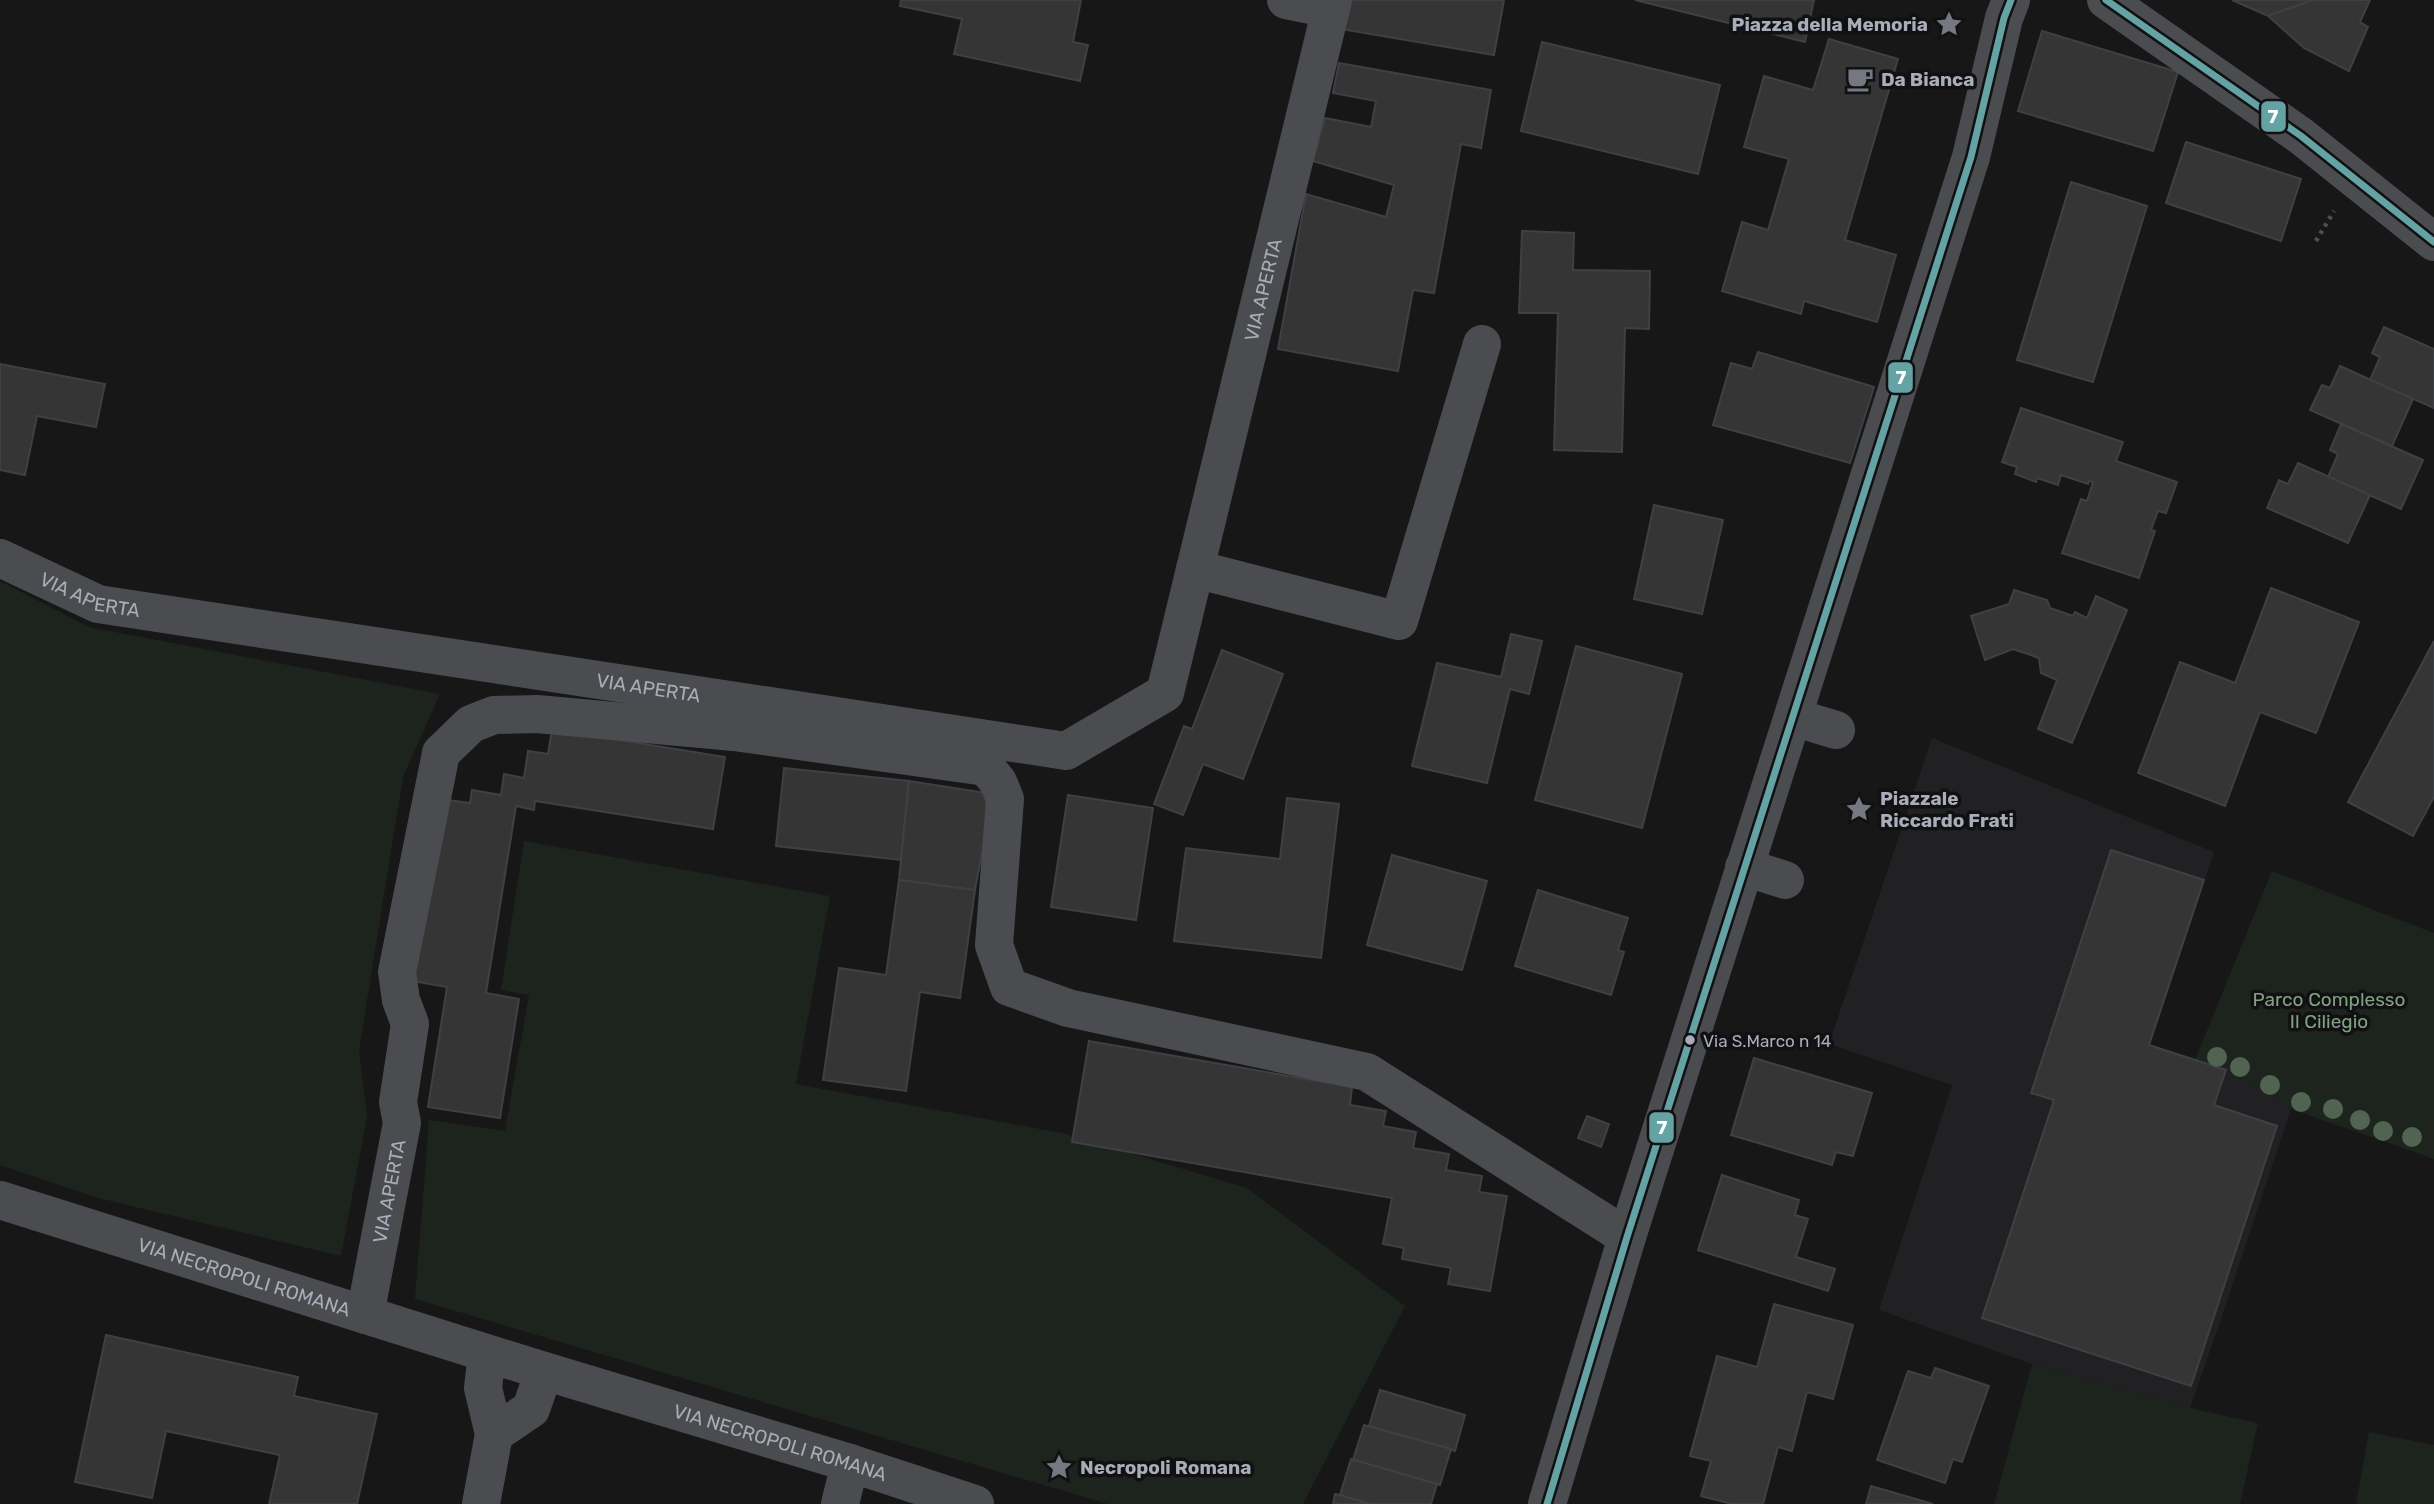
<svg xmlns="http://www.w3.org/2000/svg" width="2434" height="1504" viewBox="0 0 2434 1504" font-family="Rubik,sans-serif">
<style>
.built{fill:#212123}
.green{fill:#1d241e}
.building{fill:#353536;stroke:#3f4043;stroke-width:2}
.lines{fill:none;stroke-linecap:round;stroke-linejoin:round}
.path{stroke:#4d4e52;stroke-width:4.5;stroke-dasharray:3.5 5;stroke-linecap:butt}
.minor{stroke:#4b4c50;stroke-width:38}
.bus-1-casing{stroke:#111113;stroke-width:12}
.bus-1{stroke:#65a2a3;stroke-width:7}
.tree{fill:#506451}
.bus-dot{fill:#a8adb8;stroke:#111113;stroke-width:2.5}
.labels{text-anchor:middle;stroke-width:7;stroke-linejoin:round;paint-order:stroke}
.bus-label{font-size:17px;fill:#a8adb8;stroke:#111113;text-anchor:start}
.poi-label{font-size:19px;font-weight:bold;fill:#a8adb8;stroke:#111113;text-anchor:start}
.street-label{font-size:19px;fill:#a8adb8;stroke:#111113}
.park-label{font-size:19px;fill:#7fa381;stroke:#111113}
.line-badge{stroke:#111113;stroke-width:2.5}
.badge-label{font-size:19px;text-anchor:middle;font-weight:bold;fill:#fff}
</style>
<rect width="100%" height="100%" fill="#171717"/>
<!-- built -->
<polygon class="built" points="1932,738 2214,852 2149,1045 2226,1070 2291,1109 2220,1322 2190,1408 2032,1364 1879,1310 1952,1085 1829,1044"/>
<!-- green -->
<g class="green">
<polygon points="0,581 89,627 440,694 403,777 359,1050 367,1117 341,1256 98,1198 0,1165"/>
<polygon points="524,841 830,896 796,1084 1062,1133 1247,1188 1405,1306 1303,1504 1108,1504 415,1299 429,1120 505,1131 529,995 501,990"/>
<polygon points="2272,871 2434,933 2434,1159 2291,1109 2226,1070 2195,1060"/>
<polygon points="2032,1364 2190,1408 2258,1423 2240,1504 1994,1504"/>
<polygon points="2369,1432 2434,1445 2434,1504 2356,1504"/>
</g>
<!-- building -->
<g class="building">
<polygon points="901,0 1081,0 1073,42 1088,45 1080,81 954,54 962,19 900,6"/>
<polygon points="1347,0 1504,0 1494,55 1341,29"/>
<polygon points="1635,0 1814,0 1805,42"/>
<polygon points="2232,0 2313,0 2268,16"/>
<polygon points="2313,0 2370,0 2360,22 2368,27 2349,71 2304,48 2268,16"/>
<polygon points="2042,31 2178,72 2153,151 2018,111"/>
<polygon points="1829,39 1898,59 1845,240 1896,255 1877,322 1804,301 1801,314 1722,291 1742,222 1768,230 1789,159 1744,147 1764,76 1813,90"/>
<polygon points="1542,42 1720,85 1698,174 1521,131"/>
<polygon points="1339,63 1491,90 1481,148 1461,144 1434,293 1413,290 1398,371 1278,349 1306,194 1386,217 1394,185 1313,161 1325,118 1371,127 1376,101 1333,93"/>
<polygon points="2186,142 2301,179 2281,241 2166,203"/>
<polygon points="2071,182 2147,206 2093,382 2017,360"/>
<polygon points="1522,231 1574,233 1573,270 1650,271 1649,329 1625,328 1622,452 1554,450 1558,313 1519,313"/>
<polygon points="2384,327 2434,349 2434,408 2370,380 2380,357 2372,353"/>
<polygon points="1758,352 1874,387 1850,463 1713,425 1731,363 1752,369"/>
<polygon points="0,364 105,384 96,427 37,416 25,475 0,470"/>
<polygon points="2340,366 2413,399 2392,446 2310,410 2322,385 2330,388"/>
<polygon points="2021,408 2123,442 2116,461 2177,482 2166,513 2158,511 2151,530 2155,531 2139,578 2062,553 2081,499 2087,501 2093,482 2089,481 2088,484 2061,475 2058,485 2037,478 2036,482 2015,474 2017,467 2002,462"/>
<polygon points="2341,424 2423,460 2401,509 2328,477 2338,454 2330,450"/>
<polygon points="2298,463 2370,495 2348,543 2267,508 2279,480 2288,484"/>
<polygon points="1654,505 1723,520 1702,614 1634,599"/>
<polygon points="2271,588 2359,622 2316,733 2260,712 2225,806 2138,773 2180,662 2235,683"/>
<polygon points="2014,590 2047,600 2050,608 2073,616 2075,612 2087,618 2096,596 2127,610 2072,743 2038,729 2057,680 2041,673 2039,658 2013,649 1985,660 1971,616 2009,604"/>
<polygon points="1511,634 1542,641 1529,694 1510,689 1487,783 1412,766 1437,663 1501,677"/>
<polygon points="2434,641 2434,797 2413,836 2348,802"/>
<polygon points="1576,646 1682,674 1642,828 1535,800"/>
<polygon points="1222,650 1283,674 1243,779 1203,764 1183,815 1154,804 1184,726 1192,729"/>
<polygon points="552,729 725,757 713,829 535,801 534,810 516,806 486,993 519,999 500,1118 428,1107 447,987 412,981 441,799 470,803 472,790 501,795 504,774 524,778 528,751 548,754"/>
<polygon points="784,768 909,781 901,860 776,846"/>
<polygon points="909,781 993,794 975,890 899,880"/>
<polygon points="1068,795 1153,808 1136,920 1051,907"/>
<polygon points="1287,798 1339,804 1321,958 1174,941 1186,848 1280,859"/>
<polygon points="2111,850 2204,880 2149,1045 2226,1070 2214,1105 2277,1126 2191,1386 1982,1318 2054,1100 2031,1093"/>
<polygon points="1392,855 1487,881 1462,970 1367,945"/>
<polygon points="899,880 975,890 960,998 920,992 906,1091 823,1080 839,968 886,975"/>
<polygon points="1538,890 1628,918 1618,950 1624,952 1611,995 1515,966"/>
<polygon points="1089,1041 1352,1087 1350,1105 1386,1111 1383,1126 1416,1132 1413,1148 1449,1154 1446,1170 1482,1176 1479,1192 1507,1196 1490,1291 1448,1284 1451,1268 1402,1259 1404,1248 1383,1244 1392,1198 1072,1142"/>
<polygon points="1754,1058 1872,1093 1853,1156 1836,1152 1832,1165 1731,1135"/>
<polygon points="1587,1116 1609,1124 1601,1147 1578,1138"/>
<polygon points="1722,1175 1799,1200 1795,1215 1808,1219 1796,1257 1835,1269 1828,1291 1698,1250"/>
<polygon points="1774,1304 1853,1325 1833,1399 1807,1392 1792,1451 1778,1447 1763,1504 1732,1504 1701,1496 1711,1461 1690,1456 1717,1356 1757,1367"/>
<polygon points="106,1335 298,1377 294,1396 377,1414 357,1504 269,1504 280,1455 166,1431 152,1498 75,1482"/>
<polygon points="1935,1368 1989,1386 1962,1462 1953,1459 1945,1483 1877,1460 1908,1371 1931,1378"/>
<polygon points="1380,1390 1465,1415 1455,1451 1369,1426"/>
<polygon points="1364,1425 1451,1449 1440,1485 1353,1460"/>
<polygon points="1351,1459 1437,1484 1431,1504 1370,1504 1340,1495"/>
<polygon points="1871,1486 1933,1504 1866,1504"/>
<polygon points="1335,1494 1340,1495 1370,1504 1333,1504"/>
</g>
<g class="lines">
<!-- path -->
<polyline class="path" points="2316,241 2334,211"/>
<!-- minor -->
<g class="minor">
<polyline points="1286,0 1331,9"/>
<polyline points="2106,0 2301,136 2434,242"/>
<path id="s1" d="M0 558 98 604 1066 751 1165 693 1333 0"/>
<polyline points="1195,569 1399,621 1482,344"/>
<polyline points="1793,717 1836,730"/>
<polyline points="1744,867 1785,880"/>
<path id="s2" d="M0 1200 544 1371 850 1463 975 1504"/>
<path id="s3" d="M365 1315 402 1123 398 1102 410 1024 401 1000 397 972 441 753 471 724 494 715 537 714 734 732 986 767 998 782 1005 799 994 945 1009 987 1068 1008 1367 1072 1627 1237"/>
<polyline points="494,1434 531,1409 544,1371"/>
<polyline points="481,1504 494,1434 483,1388 487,1354"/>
<polyline points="840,1504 850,1463"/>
<polyline points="1547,1504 1627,1237 1971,157 2004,18 2011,0"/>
</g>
<!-- bus-1 casing -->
<g class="bus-1-casing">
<g id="bus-1">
<polyline points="2106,0 2301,136 2434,242"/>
<polyline points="1547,1504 1627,1237 1971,157 2004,18 2011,0"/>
</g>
</g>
<!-- bus-1 -->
<use href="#bus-1" class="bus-1"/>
</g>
<!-- trees -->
<g class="tree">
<circle cx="2217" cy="1057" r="10"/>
<circle cx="2240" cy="1067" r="10"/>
<circle cx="2270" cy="1085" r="10"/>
<circle cx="2301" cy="1102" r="10"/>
<circle cx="2333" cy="1109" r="10"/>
<circle cx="2360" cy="1120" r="10"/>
<circle cx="2383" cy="1131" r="10"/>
<circle cx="2412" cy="1137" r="10"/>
</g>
<!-- icons -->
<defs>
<g id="sight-bare" transform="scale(2.1)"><path d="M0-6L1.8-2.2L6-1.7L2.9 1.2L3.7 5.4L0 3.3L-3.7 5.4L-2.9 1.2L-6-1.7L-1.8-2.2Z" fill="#757880" stroke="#111113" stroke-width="2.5" paint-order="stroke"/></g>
<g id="cafe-bare" transform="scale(2.1)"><path d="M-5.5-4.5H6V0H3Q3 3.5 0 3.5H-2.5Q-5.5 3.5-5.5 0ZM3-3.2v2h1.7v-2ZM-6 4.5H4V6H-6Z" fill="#757880" stroke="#111113" stroke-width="2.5" paint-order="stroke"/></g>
</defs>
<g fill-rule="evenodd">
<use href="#sight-bare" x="1949" y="24"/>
<use href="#cafe-bare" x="1860" y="79"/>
<use href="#sight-bare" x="1859" y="809"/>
<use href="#sight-bare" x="1059" y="1467"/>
</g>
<!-- markers -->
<circle class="bus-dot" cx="1690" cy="1040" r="6"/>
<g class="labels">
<!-- bus labels -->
<g class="bus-label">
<text x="1703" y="1047">Via S.Marco n 14</text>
</g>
<!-- poi labels -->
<g class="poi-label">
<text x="1928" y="31" text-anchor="end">Piazza della Memoria</text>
<text x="1881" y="86">Da Bianca</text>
<text x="1880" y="805">Piazzale<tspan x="1880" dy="22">Riccardo Frati</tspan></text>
<text x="1080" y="1474">Necropoli Romana</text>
</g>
<!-- street labels -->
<g class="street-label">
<text dy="7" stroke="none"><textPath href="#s1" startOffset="1617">VIA APERTA</textPath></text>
<text dy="7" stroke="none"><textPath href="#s1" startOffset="98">VIA APERTA</textPath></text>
<text dy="7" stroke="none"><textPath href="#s1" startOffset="665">VIA APERTA</textPath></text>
<text dy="7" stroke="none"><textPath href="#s3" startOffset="126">VIA APERTA</textPath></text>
<text dy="7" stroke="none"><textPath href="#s2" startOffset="256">VIA NECROPOLI ROMANA</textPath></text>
<text dy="7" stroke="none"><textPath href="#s2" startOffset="817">VIA NECROPOLI ROMANA</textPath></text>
</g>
<!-- park labels -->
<g class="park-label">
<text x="2329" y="1006">Parco Complesso<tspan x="2329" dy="22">Il Ciliegio</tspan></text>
</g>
</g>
<g class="line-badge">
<rect x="2260" y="100" width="27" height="33" rx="7" fill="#65a2a3"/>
<rect x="1887" y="361" width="27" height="33" rx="7" fill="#65a2a3"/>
<rect x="1648" y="1111" width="27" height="33" rx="7" fill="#65a2a3"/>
</g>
<g class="badge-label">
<text x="2273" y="123">7</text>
<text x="1901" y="384">7</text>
<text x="1662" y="1134">7</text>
</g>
</svg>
